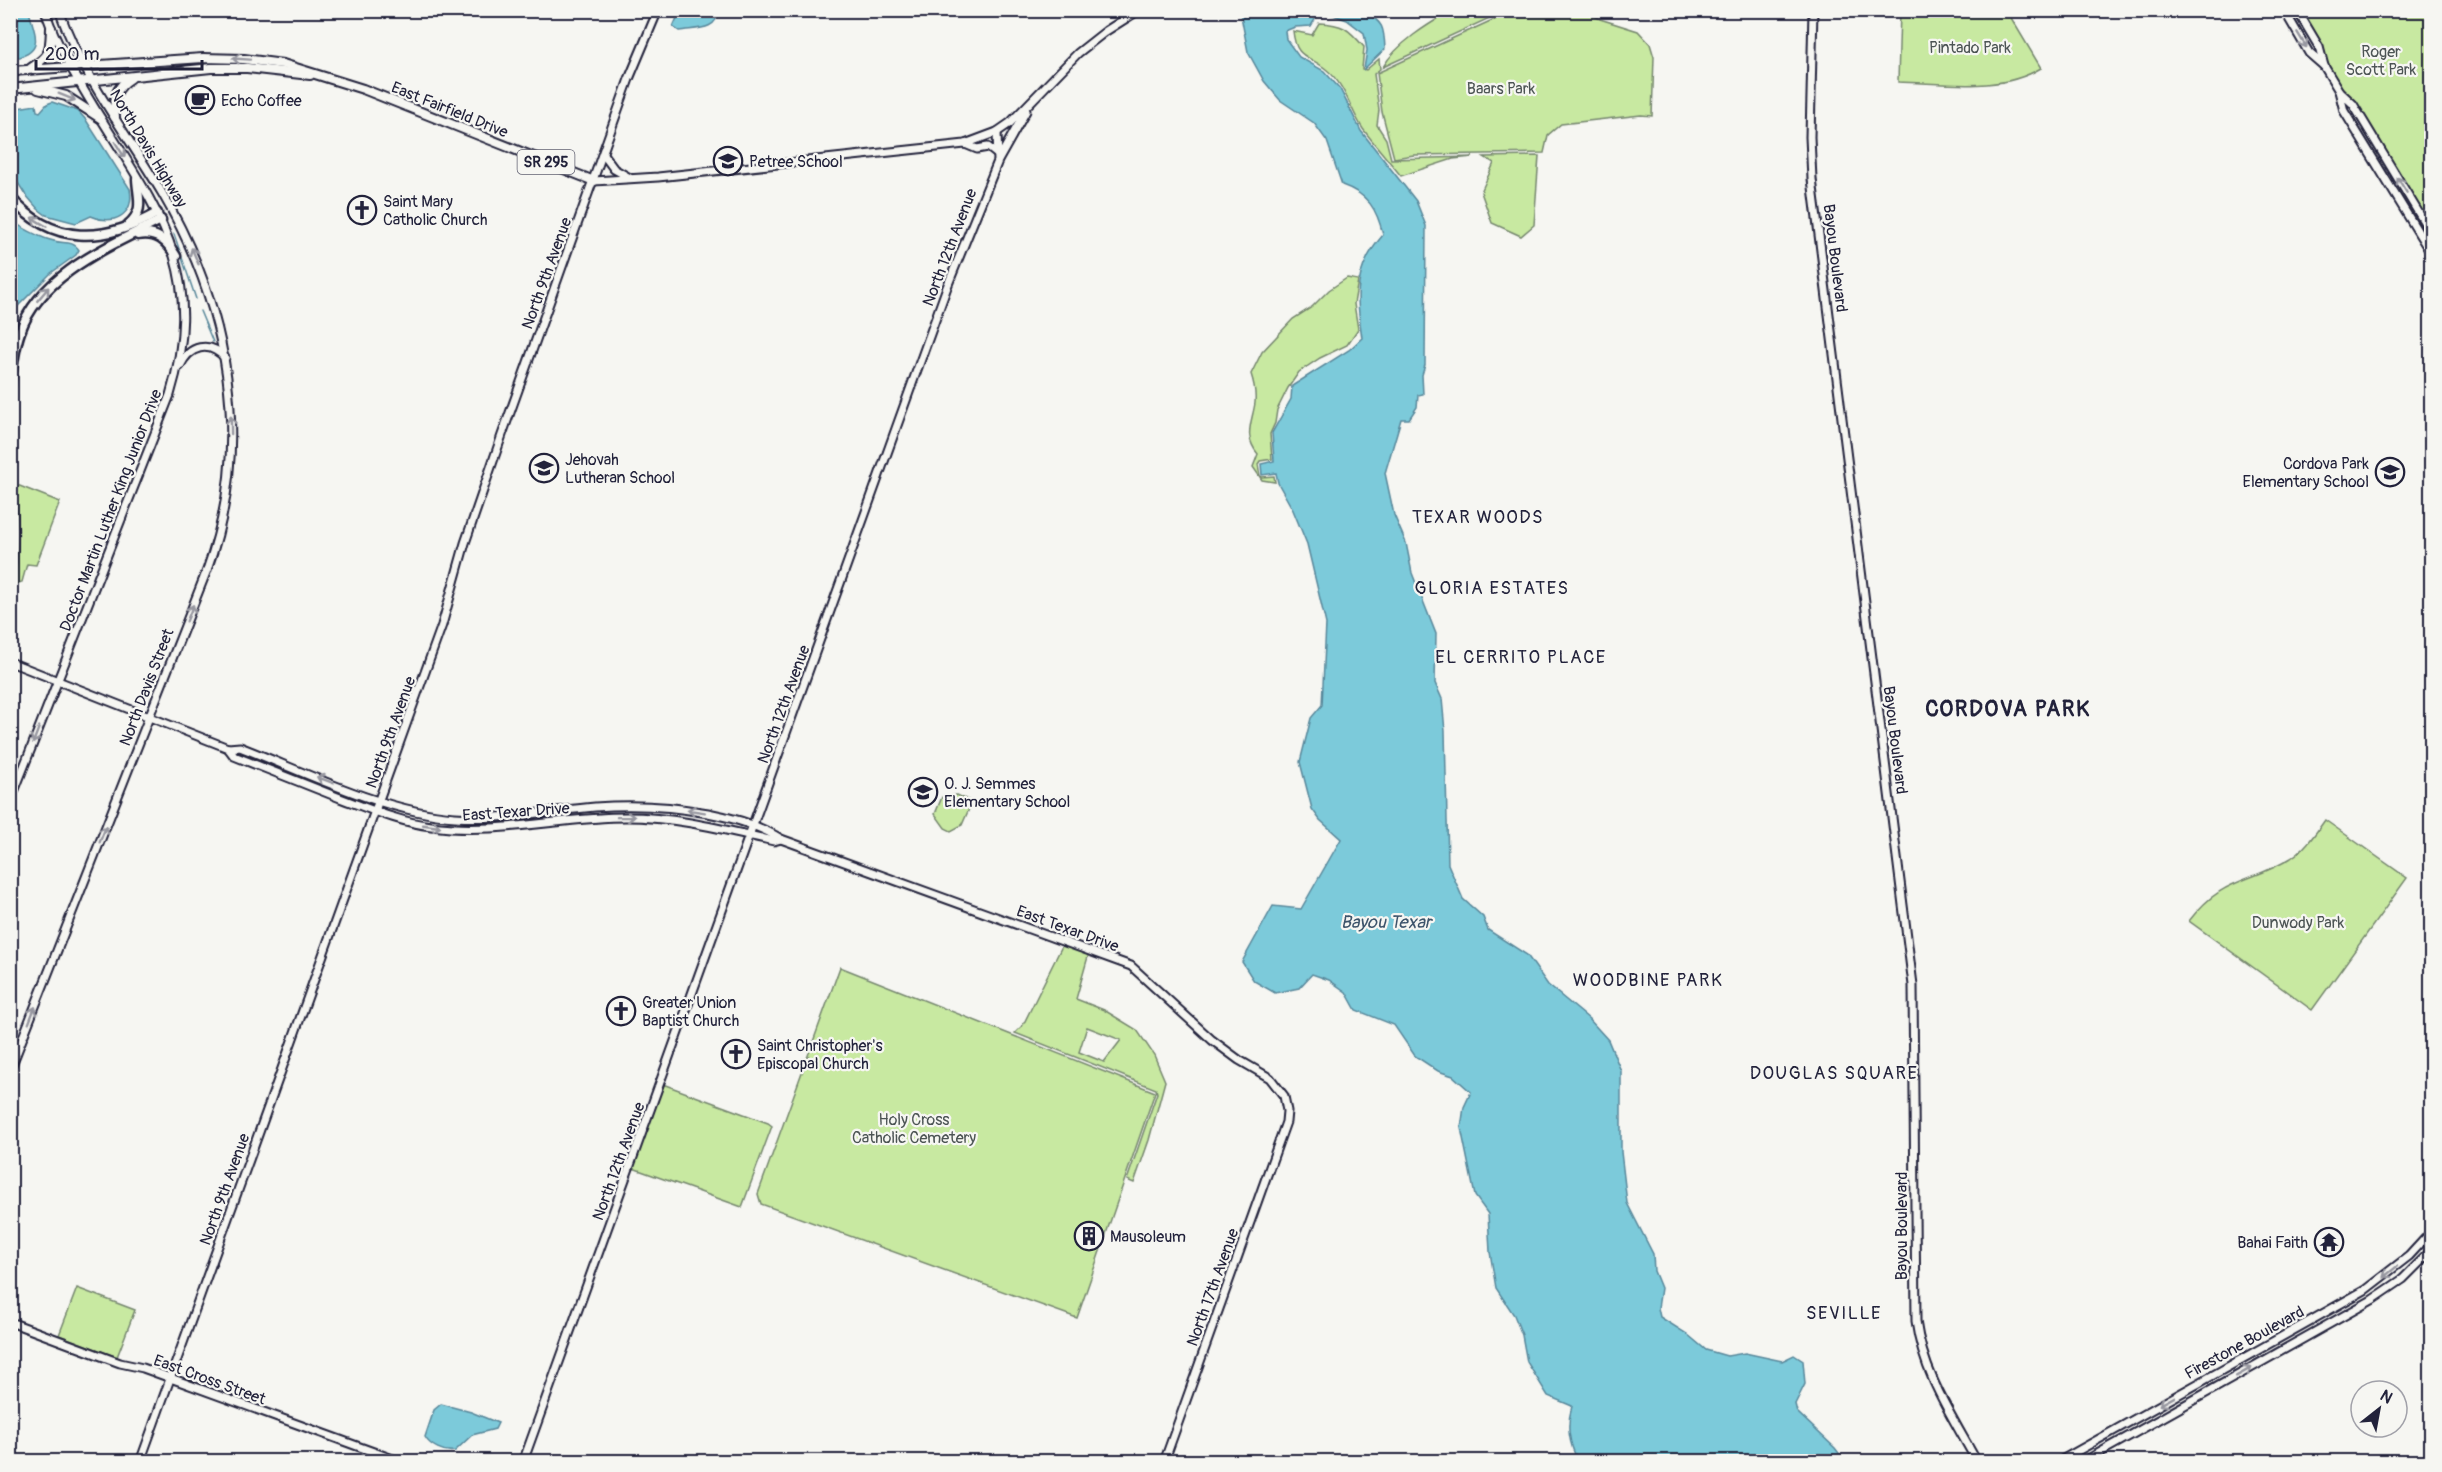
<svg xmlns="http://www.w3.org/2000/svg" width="2442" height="1472" viewBox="0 0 2442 1472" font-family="Pangolin,sans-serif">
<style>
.green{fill:#c8e9a1;stroke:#75866e;stroke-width:1.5;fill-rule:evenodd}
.water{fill:#7ccada;stroke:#58879a;stroke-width:1.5}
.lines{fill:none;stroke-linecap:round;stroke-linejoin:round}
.stream{stroke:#58879a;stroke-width:1.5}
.secondary-casing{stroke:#22223b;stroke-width:11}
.primary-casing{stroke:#22223b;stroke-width:12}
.highway-casing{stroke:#22223b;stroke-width:13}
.secondary{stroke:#f6f6f2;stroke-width:7}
.primary{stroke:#f6f6f2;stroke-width:8}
.highway{stroke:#f6f6f2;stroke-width:8}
.oneway{stroke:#9797a0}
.labels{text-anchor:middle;stroke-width:4.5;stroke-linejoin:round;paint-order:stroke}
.shield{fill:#f6f6f2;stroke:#626272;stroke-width:1.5}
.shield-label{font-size:15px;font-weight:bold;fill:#22223b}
.park-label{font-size:16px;fill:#4c5454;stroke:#f6f6f2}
.poi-label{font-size:16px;fill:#22223b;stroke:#f6f6f2;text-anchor:start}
.street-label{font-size:16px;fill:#22223b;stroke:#f6f6f2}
.neighbourhood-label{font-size:18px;letter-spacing:1.5px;fill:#22223b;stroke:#f6f6f2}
.water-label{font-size:18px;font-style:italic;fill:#3d546b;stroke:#f6f6f2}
.district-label{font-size:22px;font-weight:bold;letter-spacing:1.5px;fill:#22223b;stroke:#f6f6f2}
</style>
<rect width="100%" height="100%" fill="#f6f6f2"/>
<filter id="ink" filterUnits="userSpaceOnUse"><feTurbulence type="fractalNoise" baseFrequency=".0167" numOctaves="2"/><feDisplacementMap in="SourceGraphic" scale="12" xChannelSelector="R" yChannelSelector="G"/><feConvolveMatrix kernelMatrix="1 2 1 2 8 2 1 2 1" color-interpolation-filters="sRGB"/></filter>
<g filter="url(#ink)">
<!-- green -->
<g class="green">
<path d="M1451 11H1493L1496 15 1383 67C1397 43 1427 25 1451 11Z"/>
<polygon points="1497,11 1587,11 1600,19 1638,31 1650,44 1654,57 1652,116 1641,115 1561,124 1548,135 1544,153 1414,155 1394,158 1382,112 1377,73 1499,17"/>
<path d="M1900 11H2007L2041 68C2000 93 1945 83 1898 82Z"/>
<polygon points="2297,11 2431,11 2431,221 2425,224 2345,95"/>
<path d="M1319 23C1343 24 1348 28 1364 47L1362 69 1366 70 1379 59 1380 69 1374 74 1379 110 1377 125 1386 139 1391 159 1473 157 1453 159 1401 176C1389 161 1375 145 1363 129 1350 109 1346 86 1327 70 1308 54 1296 60 1293 31L1312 35Z"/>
<polygon points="1539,156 1534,225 1521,236 1492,223 1481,192 1494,163 1484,157"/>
<path d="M1347 278 1358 280 1354 304 1358 329 1347 345 1320 358 1299 372 1288 388 1277 410 1275 423 1270 434 1272 459 1260 461 1258 464 1260 476 1262 477 1274 476 1275 482 1262 480 1253 467 1258 454C1243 436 1252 423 1255 403 1256 392 1254 383 1251 374L1262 352 1293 319 1312 307 1329 290Z"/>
<path d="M12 483 60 502 36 565 27 564 22 582 15 584C18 550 22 517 12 483Z"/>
<polygon points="957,795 972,802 962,825 951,831 945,828 935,814 942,797"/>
<path d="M2325 820 2407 878 2312 1010 2189 921C2223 876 2250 884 2291 858 2306 848 2315 834 2325 820Z"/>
<path d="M1063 944 1089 953 1076 999 1104 1010 1137 1030 1154 1055 1165 1081 1149 1140 1134 1183 1127 1180 1157 1093 1156 1089 1015 1033 1023 1025ZM1087 1027 1121 1040 1104 1062 1079 1052Z"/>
<polygon points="840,967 1155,1092 1077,1318 761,1204 758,1194"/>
<polygon points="660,1083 768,1123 772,1126 742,1207 630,1167"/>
<polygon points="77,1288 135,1310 117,1357 59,1335"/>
</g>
<!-- water -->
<g class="water">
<path d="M10 11H29C35 36 46 52 12 59L10 57Z"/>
<path d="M680 11H718C718 31 695 28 679 31L673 27Z"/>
<path d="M1240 11H1364C1383 23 1384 26 1385 49L1364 69 1367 50 1364 33 1347 20 1325 12 1317 16 1311 26 1295 27 1285 31 1286 39 1299 57 1324 71 1340 89 1361 131 1416 201 1426 226 1425 365 1422 375 1423 394 1418 395 1417 407 1409 419H1401L1385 473 1394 515 1406 543 1412 573 1436 634 1435 683 1442 699 1445 731 1448 864 1463 899 1483 917 1488 930 1527 955 1548 985 1589 1019 1608 1040 1621 1071V1152L1627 1203 1653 1254 1654 1271 1661 1288 1658 1308 1660 1317 1687 1334 1706 1350 1727 1356 1745 1353 1782 1361 1794 1355 1803 1361 1805 1384 1795 1404 1797 1412 1835 1448 1845 1461H1578C1569 1443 1566 1427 1572 1406L1548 1396 1527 1362 1522 1335 1514 1315 1496 1288 1490 1252 1488 1214 1475 1196 1461 1128 1464 1107 1471 1092 1453 1076 1438 1071 1415 1056 1394 1025 1356 1010 1346 992 1329 980 1312 974 1299 988 1275 993 1254 981 1242 962 1273 906 1301 909 1341 839 1320 820 1312 809 1300 762 1311 718 1322 705 1326 624 1307 544 1293 510 1278 483 1276 473 1262 475 1261 464 1274 461 1272 433 1291 399 1292 386 1349 350 1362 338C1356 295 1353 270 1383 235 1377 209 1368 194 1342 185L1327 141 1314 123 1280 100 1264 81 1248 52Z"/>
<path d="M52 102 78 111 86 120 130 189C135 216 112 226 91 216L76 223 46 215 38 209 25 194 18 183 11 156V109L36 105 37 111 40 112 47 104Z"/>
<path d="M11 221C24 228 38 238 54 241 63 244 73 240 79 250L76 255 51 273 18 306 11 302Z"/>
<path d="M441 1404 471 1412 498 1423 495 1429 472 1435 455 1451C444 1453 430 1446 425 1437L434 1410Z"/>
</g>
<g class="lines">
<!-- stream -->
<g class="stream">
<polyline points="174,234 196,299"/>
<polyline points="200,311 213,342"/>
</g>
<!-- secondary casing -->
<g class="secondary-casing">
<g id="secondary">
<path d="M1813 10 1810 137 1812 179 1913 985 1916 1321C1923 1374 1952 1416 1977 1462"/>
<polyline points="2284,10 2309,53 2324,66"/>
<polyline points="2297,10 2319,47 2324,66 2339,91 2353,104 2432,235"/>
<polyline points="2339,91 2344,111 2432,255"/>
<polyline points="965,144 977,149 988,147 998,155"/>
<polyline points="603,154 614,169 630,178"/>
<polyline points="999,159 1026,111"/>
<polyline points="594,181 658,177 965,144 997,132 1010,123 1078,53 1106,31 1139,10"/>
<path d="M180 366C189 346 209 340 225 358"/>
<path d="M10 662 228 748 240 747C307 773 384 812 455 817 502 820 549 811 595 807 633 804 671 806 708 813 734 818 759 825 781 839L1131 966 1212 1040 1239 1060 1270 1078 1284 1096 1287 1111 1286 1122 1164 1462"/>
<path d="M228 748 234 756C269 770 304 784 340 798 370 809 399 822 431 826 497 835 561 817 626 817 678 817 725 830 774 841L781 839"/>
<path d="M10 802 170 395C212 256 142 193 78 80 65 58 53 36 45 10"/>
<path d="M10 1070 207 570C253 442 229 308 162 193 127 134 82 76 59 10"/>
<polyline points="10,1322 120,1363 143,1368 401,1462"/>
<polyline points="140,1462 442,625 465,543 502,435 629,79 658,10"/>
<polyline points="523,1462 947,287 998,161 997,132"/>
<polyline points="2058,1462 2365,1290 2409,1256 2432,1231"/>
<polyline points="2083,1462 2372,1300 2403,1279 2432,1250"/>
</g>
</g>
<!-- primary casing -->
<g class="primary-casing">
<g id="primary">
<path d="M31 68C51 55 50 52 51 28"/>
<polyline points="12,71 203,58 244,59 283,64 363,89 594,181"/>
<polyline points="10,89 211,68 247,68 310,75"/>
<polyline points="38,89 66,96 100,118"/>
<path d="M115 117C113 98 115 88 131 78"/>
</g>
</g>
<!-- highway casing -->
<g class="highway-casing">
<g id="highway">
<polyline points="10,68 16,71"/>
<path d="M10 197C52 246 105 243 157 213"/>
<path d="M128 225C145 211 138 198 137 179"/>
<path d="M138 235C156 231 167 241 176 256"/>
<path d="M10 386C12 368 14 349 20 332 40 274 110 246 161 220"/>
</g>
</g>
<!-- secondary -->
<use href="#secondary" class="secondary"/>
<!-- primary -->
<use href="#primary" class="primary"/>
<!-- highway -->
<use href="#highway" class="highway"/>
</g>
<!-- one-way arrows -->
<defs><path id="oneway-shaft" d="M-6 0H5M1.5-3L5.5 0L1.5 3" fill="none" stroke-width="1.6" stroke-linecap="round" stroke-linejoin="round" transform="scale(1.5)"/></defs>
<g class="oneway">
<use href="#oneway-shaft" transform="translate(2302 40) rotate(59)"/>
<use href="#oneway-shaft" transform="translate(241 59) rotate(-176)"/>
<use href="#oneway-shaft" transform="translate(67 97) rotate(22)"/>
<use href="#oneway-shaft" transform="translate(120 150) rotate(58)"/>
<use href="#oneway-shaft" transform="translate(2402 185) rotate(-121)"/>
<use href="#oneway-shaft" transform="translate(39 222) rotate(-149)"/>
<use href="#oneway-shaft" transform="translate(195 256) rotate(-113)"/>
<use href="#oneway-shaft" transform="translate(43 294) rotate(-50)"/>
<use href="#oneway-shaft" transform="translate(231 425) rotate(-91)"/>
<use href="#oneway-shaft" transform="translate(190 613) rotate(-68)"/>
<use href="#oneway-shaft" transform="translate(36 735) rotate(111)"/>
<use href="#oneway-shaft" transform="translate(325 780) rotate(-159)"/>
<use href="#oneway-shaft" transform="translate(696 811) rotate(-171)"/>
<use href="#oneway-shaft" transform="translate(626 817) rotate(-1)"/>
<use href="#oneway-shaft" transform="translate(432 826) rotate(8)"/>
<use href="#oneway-shaft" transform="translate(103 834) rotate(-68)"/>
<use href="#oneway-shaft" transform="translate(32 1015) rotate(-69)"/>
<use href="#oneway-shaft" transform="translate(2390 1272) rotate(141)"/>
<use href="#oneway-shaft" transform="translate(2244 1372) rotate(-29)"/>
<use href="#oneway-shaft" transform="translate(2167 1401) rotate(151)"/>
</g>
</g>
<!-- icons -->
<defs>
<g id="cafe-ring" transform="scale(1.5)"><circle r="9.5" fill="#f6f6f2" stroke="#22223b" stroke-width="1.5"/><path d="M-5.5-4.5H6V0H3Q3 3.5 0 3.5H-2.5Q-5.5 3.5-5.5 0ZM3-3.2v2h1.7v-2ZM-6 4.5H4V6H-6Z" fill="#22223b"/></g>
<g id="school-ring" transform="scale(1.5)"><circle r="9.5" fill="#f6f6f2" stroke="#22223b" stroke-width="1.5"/><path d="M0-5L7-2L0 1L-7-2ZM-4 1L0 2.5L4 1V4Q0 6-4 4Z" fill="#22223b"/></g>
<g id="church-ring" transform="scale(1.5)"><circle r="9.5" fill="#f6f6f2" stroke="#22223b" stroke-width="1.5"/><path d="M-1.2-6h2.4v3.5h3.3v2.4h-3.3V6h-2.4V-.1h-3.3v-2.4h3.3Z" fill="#22223b"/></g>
<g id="building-ring" transform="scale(1.5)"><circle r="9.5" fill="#f6f6f2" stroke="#22223b" stroke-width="1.5"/><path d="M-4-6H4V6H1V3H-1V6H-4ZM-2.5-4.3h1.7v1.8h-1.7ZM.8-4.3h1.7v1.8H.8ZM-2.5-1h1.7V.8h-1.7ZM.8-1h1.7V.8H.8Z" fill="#22223b"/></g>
<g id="temple-ring" transform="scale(1.5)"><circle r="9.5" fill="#f6f6f2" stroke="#22223b" stroke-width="1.5"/><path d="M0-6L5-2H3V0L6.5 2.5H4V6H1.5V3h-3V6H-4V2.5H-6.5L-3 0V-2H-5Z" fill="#22223b"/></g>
</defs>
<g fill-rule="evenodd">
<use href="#cafe-ring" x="200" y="100"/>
<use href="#school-ring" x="728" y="161"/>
<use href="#church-ring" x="362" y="210"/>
<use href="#school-ring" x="544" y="468"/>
<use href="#school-ring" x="2390" y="472"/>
<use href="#school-ring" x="923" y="792"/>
<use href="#church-ring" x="621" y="1011"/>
<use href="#church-ring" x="736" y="1054"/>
<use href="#building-ring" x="1089" y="1236"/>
<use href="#temple-ring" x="2329" y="1242"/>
</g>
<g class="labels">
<!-- shield labels -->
<rect class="shield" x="517.5" y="150" width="57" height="24" rx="4.5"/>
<g class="shield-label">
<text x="546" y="167">SR 295</text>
</g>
<!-- park labels -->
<g class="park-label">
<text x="1970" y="53">Pintado Park</text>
<text x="2381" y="57">Roger<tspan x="2381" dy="18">Scott Park</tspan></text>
<text x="1501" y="94">Baars Park</text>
<text x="2298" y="928">Dunwody Park</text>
<text x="914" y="1125">Holy Cross<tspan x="914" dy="18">Catholic Cemetery</tspan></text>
</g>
<!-- poi labels -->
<g class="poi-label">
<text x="221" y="106">Echo Coffee</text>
<text x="749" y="167">Petree School</text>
<text x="383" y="207">Saint Mary<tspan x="383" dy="18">Catholic Church</tspan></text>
<text x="565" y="465">Jehovah<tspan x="565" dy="18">Lutheran School</tspan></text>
<text x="2369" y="469" text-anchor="end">Cordova Park<tspan x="2369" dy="18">Elementary School</tspan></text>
<text x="944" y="789">O. J. Semmes<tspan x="944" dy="18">Elementary School</tspan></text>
<text x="642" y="1008">Greater Union<tspan x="642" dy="18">Baptist Church</tspan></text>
<text x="757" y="1051">Saint Christopher's<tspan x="757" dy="18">Episcopal Church</tspan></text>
<text x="1110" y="1242">Mausoleum</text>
<text x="2308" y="1248" text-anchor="end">Bahai Faith</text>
</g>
<!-- street labels -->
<g class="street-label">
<text transform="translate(450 109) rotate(22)" y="6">East Fairfield Drive</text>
<text transform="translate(149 148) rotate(59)" y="6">North Davis Highway</text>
<text transform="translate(949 247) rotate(-69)" y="6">North 12th Avenue</text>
<text transform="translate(1836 258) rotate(83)" y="6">Bayou Boulevard</text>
<text transform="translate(546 273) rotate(-70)" y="6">North 9th Avenue</text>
<text transform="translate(110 510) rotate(-69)" y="6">Doctor Martin Luther King Junior Drive</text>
<text transform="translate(146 687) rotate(-69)" y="6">North Davis Street</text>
<text transform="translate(783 704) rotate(-70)" y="6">North 12th Avenue</text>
<text transform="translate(390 732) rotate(-70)" y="6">North 9th Avenue</text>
<text transform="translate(1896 740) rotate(83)" y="6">Bayou Boulevard</text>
<text transform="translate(516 811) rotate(-4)" y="6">East Texar Drive</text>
<text transform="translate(1068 928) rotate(20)" y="6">East Texar Drive</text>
<text transform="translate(618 1161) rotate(-70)" y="6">North 12th Avenue</text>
<text transform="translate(224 1189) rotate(-70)" y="6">North 9th Avenue</text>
<text transform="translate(1901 1226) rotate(-90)" y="6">Bayou Boulevard</text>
<text transform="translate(1212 1287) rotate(-70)" y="6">North 17th Avenue</text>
<text transform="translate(2244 1342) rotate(-29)" y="6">Firestone Boulevard</text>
<text transform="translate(210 1379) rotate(20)" y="6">East Cross Street</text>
</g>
<!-- neighbourhood labels -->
<g class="neighbourhood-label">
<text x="1478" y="523">TEXAR WOODS</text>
<text x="1492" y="594">GLORIA ESTATES</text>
<text x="1521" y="663">EL CERRITO PLACE</text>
<text x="1648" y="986">WOODBINE PARK</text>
<text x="1834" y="1079">DOUGLAS SQUARE</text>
<text x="1844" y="1319">SEVILLE</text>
</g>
<!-- water labels -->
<g class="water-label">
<text x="1386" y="928">Bayou Texar</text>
</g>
<!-- district labels -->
<g class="district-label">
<text x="2008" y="716">CORDOVA PARK</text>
</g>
</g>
<!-- margin -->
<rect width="2442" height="1472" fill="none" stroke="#f6f6f2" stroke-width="36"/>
<rect x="18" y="18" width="2406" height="1436" fill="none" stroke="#22223b" stroke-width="2" filter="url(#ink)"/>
<!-- north arrow -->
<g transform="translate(2379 1409) rotate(31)"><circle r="28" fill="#f6f6f2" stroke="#a1a1a9" stroke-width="1.5"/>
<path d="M0-4.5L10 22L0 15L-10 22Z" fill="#22223b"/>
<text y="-9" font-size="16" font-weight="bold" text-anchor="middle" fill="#22223b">N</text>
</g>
<!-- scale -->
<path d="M36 60v9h166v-9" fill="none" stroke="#22223b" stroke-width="3"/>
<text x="45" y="60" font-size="18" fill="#22223b" stroke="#f6f6f2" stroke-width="4.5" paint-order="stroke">200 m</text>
</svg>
